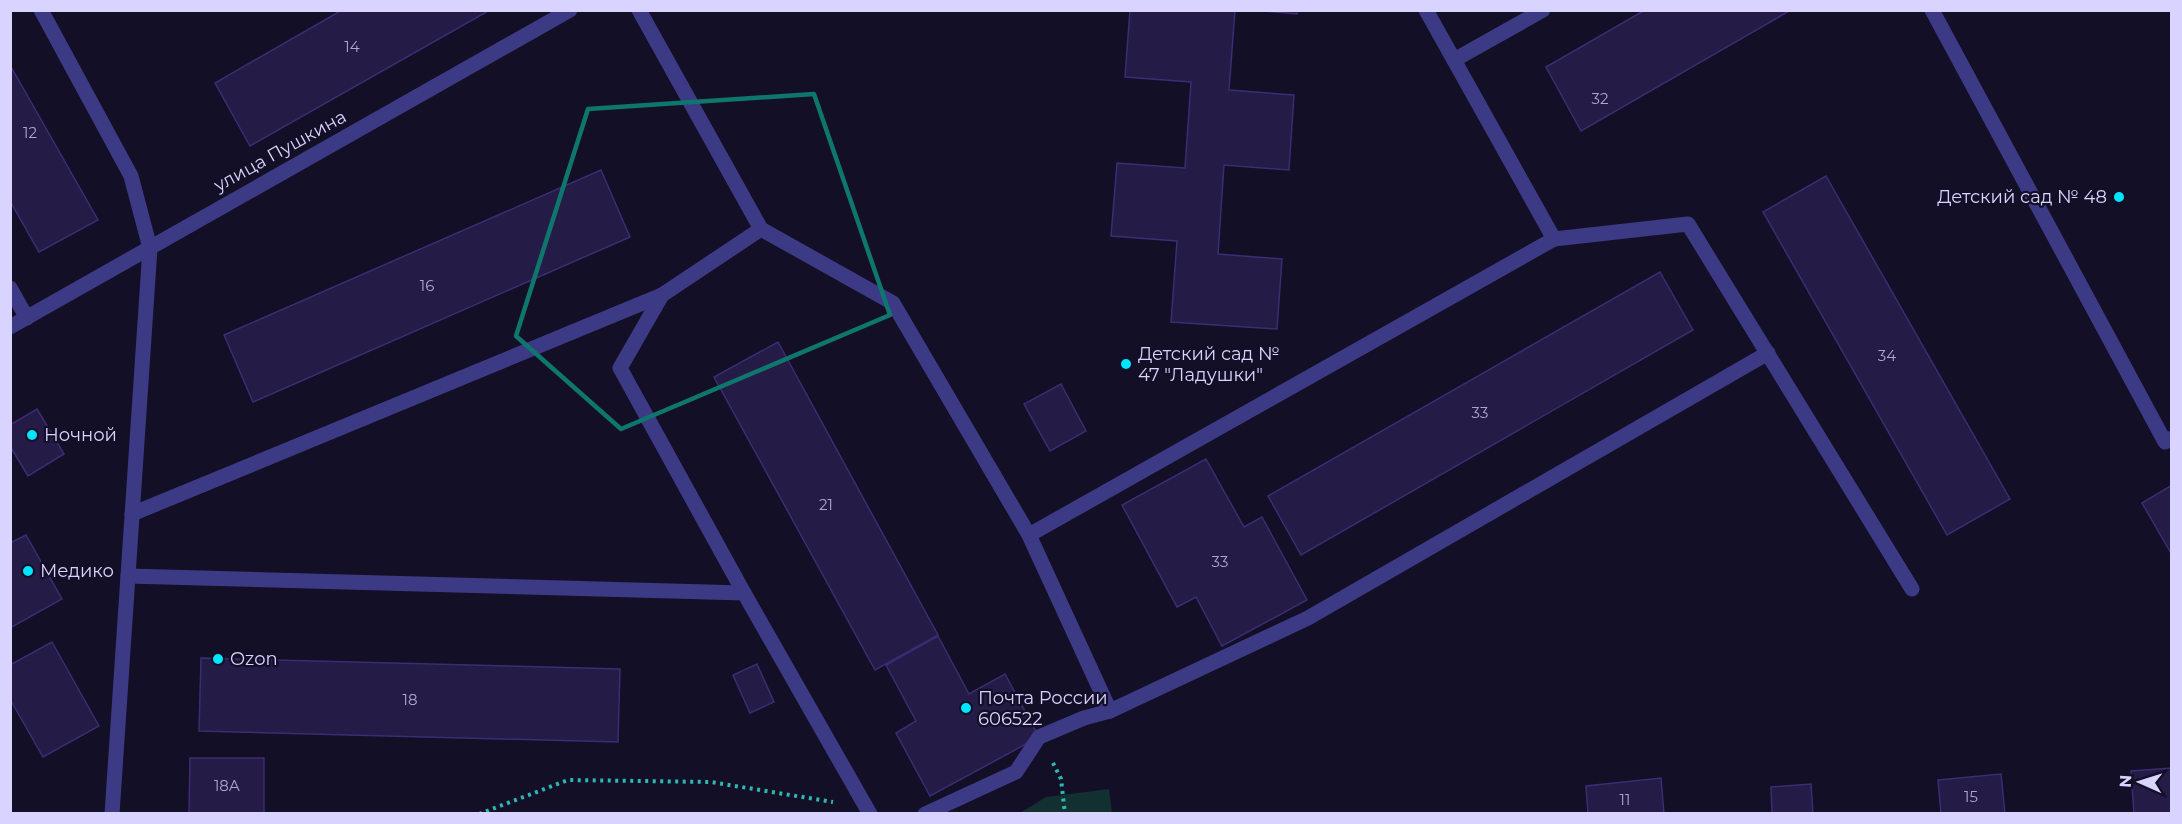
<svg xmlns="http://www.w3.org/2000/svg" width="2182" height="824" viewBox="0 0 2182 824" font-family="Montserrat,sans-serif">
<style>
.green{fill:#12302f}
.building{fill:#241b47;stroke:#3b2d73;stroke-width:1.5}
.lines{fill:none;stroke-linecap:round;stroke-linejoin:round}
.path{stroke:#2fb8b0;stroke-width:4;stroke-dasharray:3 4.5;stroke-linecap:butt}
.lane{stroke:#3d3a85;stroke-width:15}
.street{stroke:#3d3a85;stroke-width:15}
.marked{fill:none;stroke:#0f766e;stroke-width:4.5;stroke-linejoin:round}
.poi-dot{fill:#00e5ff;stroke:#130f26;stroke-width:2}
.labels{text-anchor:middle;stroke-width:4.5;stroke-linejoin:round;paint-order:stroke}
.number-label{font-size:15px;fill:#aca6d1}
.street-label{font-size:18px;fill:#d9d4ff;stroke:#130f26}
.poi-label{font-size:18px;fill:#d9d4ff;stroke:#130f26;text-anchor:start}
</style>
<rect width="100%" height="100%" fill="#130f26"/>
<!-- green -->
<polygon class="green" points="1109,789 1112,813 1020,813 1046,797"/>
<!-- building -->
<g class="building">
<polygon points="342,10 490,10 250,146 215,83"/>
<polygon points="1130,10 1235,10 1229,90 1294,95 1289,170 1224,165 1218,254 1282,259 1277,329 1171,322 1177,241 1111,236 1117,163 1185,168 1191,82 1125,77"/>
<polygon points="1254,10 1298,10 1297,14"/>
<polygon points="1645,10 1791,10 1581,131 1546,67"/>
<polygon points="10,65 98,220 39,252 10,201"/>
<polygon points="601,170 630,237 253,402 224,335"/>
<polygon points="1826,176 2010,499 1947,535 1763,212"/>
<polygon points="1660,272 1693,330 1301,555 1268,496"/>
<polygon points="778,342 938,635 875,670 714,377"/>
<polygon points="1061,384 1086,431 1050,451 1024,404"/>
<polygon points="37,409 64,454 28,476 10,446 10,425"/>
<polygon points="1206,459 1244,527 1262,517 1307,600 1222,646 1196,597 1177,607 1122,505"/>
<polygon points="2172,485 2172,555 2142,503"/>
<polygon points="26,535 62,599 10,628 10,543"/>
<polygon points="938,636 969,694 1005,674 1039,737 930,796 896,733 916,721 886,665"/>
<polygon points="52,642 99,726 43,757 10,699 10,665"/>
<polygon points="201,658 620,669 618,742 199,731"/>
<polygon points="757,664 774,702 750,713 733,675"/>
<polygon points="190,758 264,758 264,814 189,814"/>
<polygon points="2172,768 2172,814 2134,814 2131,771"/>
<polygon points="2001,774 2005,814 1941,814 1938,780"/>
<polygon points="1661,778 1664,814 1588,814 1586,786"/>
<polygon points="1811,784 1813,814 1772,814 1771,787"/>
</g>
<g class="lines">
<!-- path -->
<g class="path">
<polyline points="1053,763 1061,779 1065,814"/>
<polyline points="479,814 568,780 711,782 833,802"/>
</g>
<!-- lane -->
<g class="lane">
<polyline points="639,10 761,229 893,303 1029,535 1110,711"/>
<polyline points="1932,10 2165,442 2172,438"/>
<polyline points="1454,60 1543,10"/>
<polyline points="1554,239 1688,224 1912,589"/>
<polyline points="10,288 27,318"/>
<polyline points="132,514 662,295"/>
<polyline points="1029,535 1554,239 1426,10"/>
<polyline points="128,576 744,593 870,814"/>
<polyline points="744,593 620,368 662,295 761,229"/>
<polyline points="925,814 1016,772 1039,737 1084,718 1110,711 1308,618 1768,353"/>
</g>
<!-- street -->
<g class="street">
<polyline points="41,10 131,176 150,248 112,814"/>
<polyline points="10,327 570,10"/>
</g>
</g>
<!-- marked area -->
<path class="marked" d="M814 94 890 315 621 429 516 336 588 109Z"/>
<!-- markers -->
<g class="poi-dot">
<circle cx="2119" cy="197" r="6"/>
<circle cx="1126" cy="364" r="6"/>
<circle cx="32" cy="435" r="6"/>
<circle cx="28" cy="571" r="6"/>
<circle cx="218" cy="659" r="6"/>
<circle cx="966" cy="708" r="6"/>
</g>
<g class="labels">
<!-- number labels -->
<g class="number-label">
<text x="352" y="52">14</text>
<text x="1600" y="104">32</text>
<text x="30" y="138">12</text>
<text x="427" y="291">16</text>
<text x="1887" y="361">34</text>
<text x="1480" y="418">33</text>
<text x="826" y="510">21</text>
<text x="1220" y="567">33</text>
<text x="410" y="705">18</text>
<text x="227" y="791">18А</text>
<text x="1971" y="802">15</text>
<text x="1625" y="805">11</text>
</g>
<!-- street labels -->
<g class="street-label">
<text transform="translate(280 151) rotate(-29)" y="6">улица Пушкина</text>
</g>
<!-- poi labels -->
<g class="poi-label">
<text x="2107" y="203" text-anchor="end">Детский сад № 48</text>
<text x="1138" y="360">Детский сад №<tspan x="1138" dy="21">47 "Ладушки"</tspan></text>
<text x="44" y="441">Ночной</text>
<text x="40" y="577">Медико</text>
<text x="230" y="665">Ozon</text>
<text x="978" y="704">Почта России<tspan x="978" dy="21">606522</tspan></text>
</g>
</g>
<!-- border -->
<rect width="2182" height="824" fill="none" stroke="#d9d4ff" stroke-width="24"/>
<!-- north arrow -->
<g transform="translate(2140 782) rotate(273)" stroke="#130f26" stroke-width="4.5" paint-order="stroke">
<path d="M0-4.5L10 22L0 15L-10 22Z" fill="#d9d4ff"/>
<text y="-9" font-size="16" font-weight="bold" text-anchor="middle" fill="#d9d4ff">N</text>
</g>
</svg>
